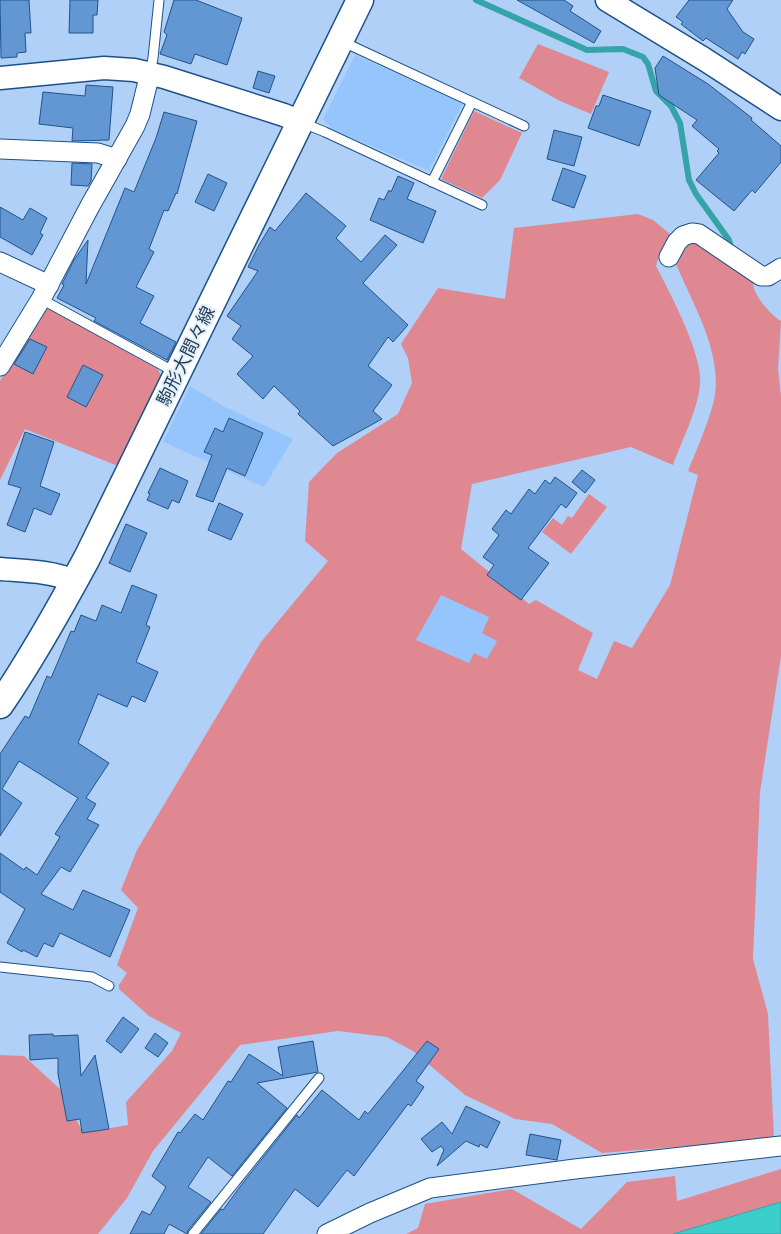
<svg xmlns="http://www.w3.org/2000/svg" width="781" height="1234" viewBox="0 0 781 1234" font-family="'Work Sans','Noto Sans JP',sans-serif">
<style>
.built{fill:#95c5fc}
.green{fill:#df8892;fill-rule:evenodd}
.water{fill:#3bceca;stroke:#35a3a8}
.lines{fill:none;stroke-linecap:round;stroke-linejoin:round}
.stream{stroke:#35a3a8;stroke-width:6}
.building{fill:#6297d4;stroke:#20548b}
.service-casing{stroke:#1c5188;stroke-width:11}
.minor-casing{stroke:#1c5188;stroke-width:21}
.tertiary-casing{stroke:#1c5188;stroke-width:25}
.secondary-casing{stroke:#1c5188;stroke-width:29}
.service{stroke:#fff;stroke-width:9}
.minor{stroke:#fff;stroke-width:19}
.tertiary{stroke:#fff;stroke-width:22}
.secondary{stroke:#fff;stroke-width:26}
.labels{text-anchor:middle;stroke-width:4;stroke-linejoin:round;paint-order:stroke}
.street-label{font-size:18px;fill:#283f58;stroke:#e4effc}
</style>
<rect width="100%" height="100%" fill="#b0d0f7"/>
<!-- built -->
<g class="built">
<polygon points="355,55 463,103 429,171 332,129 323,119"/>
<polygon points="190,386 223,406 293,439 264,487 163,442"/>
<polygon points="441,594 490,617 498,640 487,660 469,663 416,640"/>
</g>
<!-- green -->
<g class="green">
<polygon points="538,44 609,72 591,114 560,101 519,78"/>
<polygon points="474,111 522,133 500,180 482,198 441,179"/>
<path d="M638 214 653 220 670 234 659 256 656 266C670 293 703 355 700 384 698 410 682 440 673 465L631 447 472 484 461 549 529 604 536 600 593 633 578 670 597 679 614 641 632 648 670 585 698 475 688 471C697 448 711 418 715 395 721 349 693 305 676 264V258L688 244H703L753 283C753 295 771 315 781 321L778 368 781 397V656L760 792 753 959 768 1014 774 1138 726 1143 602 1153 552 1124 515 1119 465 1095 413 1051 387 1037 338 1031 240 1045 153 1151 127 1198 98 1234H0V1055L24 1056 61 1090 67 1121 76 1119 83 1133 128 1125 126 1102 172 1051 181 1033 149 1016 119 989V985L127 973 117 965 138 908 121 890 137 850 261 642 328 561 305 541 309 482 337 453 398 414 412 383 408 358 401 344 438 288 505 299 514 228ZM441 595 489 617 482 633 497 641 487 659 474 653 469 663 416 640Z"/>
<polygon points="43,305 158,369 161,376 118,466 25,429 0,480 0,381"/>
<polygon points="589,494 607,507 571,554 542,532 553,518 562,525 568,516 572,518"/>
<polygon points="781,1169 781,1202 673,1234 406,1234 418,1228 425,1204 512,1189 581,1229 627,1182 675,1176 677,1201"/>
</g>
<!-- water -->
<polygon class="water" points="781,1202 781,1234 673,1234"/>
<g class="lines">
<!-- stream -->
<polyline class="stream" points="476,0 587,50 623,49 643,57 648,64 656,91 671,106 680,123 689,180 696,194 729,240 731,247"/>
</g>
<!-- building -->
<g class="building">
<polygon points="0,0 29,0 31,33 25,33 26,52 17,53 17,57 1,58"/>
<polygon points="70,0 98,0 97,15 93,15 93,33 69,33"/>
<polygon points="174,0 196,0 242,18 227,65 195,54 191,64 160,54 167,35 164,32"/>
<polygon points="517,0 564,0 573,6 570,11 601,31 594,43"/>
<polygon points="689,0 733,0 727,9 743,32 754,39 745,54 742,52 738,59 706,38 703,41 681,24 683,22 676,17"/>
<polygon points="663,56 708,84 752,118 751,120 781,146 781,162 755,193 752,190 734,211 696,180 719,153 717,151 719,149 692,126 697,120 659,95 655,68"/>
<polygon points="258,71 275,76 269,93 253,88"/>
<polygon points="86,85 113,87 109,140 72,141 73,128 39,124 43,92 85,96"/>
<polygon points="603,95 651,111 639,146 588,128 596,106 599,106"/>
<polygon points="164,112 197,121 177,194 176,193 168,211 164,210 149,249 154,252 136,287 154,296 140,323 176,342 167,360 94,321 96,318 57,298 64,285 62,284 74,260 88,240 86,284 125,188 134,192 156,138"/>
<polygon points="554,130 582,137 574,166 547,159"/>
<polygon points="72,163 92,164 91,181 88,186 71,185"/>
<polygon points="563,168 586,176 574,208 552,200"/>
<polygon points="208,174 227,183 214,211 195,202"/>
<polygon points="398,176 414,183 407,199 436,211 423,243 370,220 379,198 384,200 389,190 391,192"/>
<polygon points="306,193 346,226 336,238 361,262 385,235 397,245 363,283 408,325 393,342 388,337 368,366 392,385 373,411 382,419 333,446 298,414 300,411 274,386 263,399 237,374 253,356 232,339 241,326 227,316 258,271 248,267 259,245 270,227 275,231"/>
<polygon points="0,207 23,220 30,208 47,218 40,233 43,235 32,255 0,237"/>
<polygon points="30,339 47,347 33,374 14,364"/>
<polygon points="83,365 103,375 86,407 67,397"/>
<polygon points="229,418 263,433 245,476 227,468 213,502 196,496 212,455 204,452 215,428 223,432"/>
<polygon points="25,432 54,442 40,486 60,494 51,515 34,508 25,532 7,525 21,488 8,484"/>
<polygon points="160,468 188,481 179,503 172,500 168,509 147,500 150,494 148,493"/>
<polygon points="582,470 595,480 585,493 572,482"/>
<polygon points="555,477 577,493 566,508 561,504 528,548 549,563 521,600 487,575 494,565 483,557 499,535 492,529 506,510 511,514 529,489 535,494 545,480 550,484"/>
<polygon points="219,503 243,514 231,540 208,530"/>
<polygon points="126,524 147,533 130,572 109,563"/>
<polygon points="132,585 157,595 146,625 150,627 136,662 158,672 145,702 132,696 127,707 98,694 78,743 109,763 86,798 96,804 87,819 99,825 70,872 61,867 41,894 73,910 83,890 130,910 110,957 60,933 53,947 44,943 37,957 23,950 22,952 7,943 25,909 0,892 0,853 24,870 26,867 37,875 60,837 55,834 78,798 19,761 2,789 22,803 0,836 0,754 25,716 29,718 47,676 51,678 71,631 74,632 81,615 96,621 102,605 121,613"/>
<polygon points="123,1017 139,1029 121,1053 106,1041"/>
<polygon points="155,1033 168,1043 158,1057 145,1048"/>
<polygon points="53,1034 53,1036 78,1035 81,1076 95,1055 109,1129 82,1133 80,1119 67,1121 58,1074 58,1058 30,1060 29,1035"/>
<polygon points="313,1041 318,1072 257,1083 287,1108 232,1176 208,1157 188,1187 211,1202 188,1230 187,1234 169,1224 164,1234 130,1234 142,1211 150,1215 166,1187 152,1176 178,1132 180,1133 195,1114 203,1120 228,1081 231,1082 249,1054 283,1076 278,1047"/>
<polygon points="427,1041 439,1049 416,1081 424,1087 411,1106 408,1104 354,1176 347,1170 318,1207 295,1189 263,1234 201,1234 221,1209 223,1210 242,1184 297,1115 299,1118 322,1090 359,1120 365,1111 368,1114"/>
<polygon points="466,1106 500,1122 487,1148 480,1144 479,1147 466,1141 437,1166 444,1150 441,1146 432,1152 421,1139 442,1122 452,1134"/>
<polygon points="530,1134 561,1140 557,1160 526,1155"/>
</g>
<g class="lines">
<!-- service casing -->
<g class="service-casing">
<g id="service">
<polyline points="341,41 524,126"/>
<polyline points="150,73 153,58 159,0"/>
<polyline points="303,123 325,132 482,205"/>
<polyline points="432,182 472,102"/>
<polyline points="41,299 175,372"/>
<polyline points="0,967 92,977 109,986"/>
<polyline points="193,1234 319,1078"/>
</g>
</g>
<!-- minor casing -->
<g class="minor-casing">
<g id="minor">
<polyline points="0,149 98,153 117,159"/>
<polyline points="669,257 677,242 683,236 692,233 699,234 761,276 768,276 781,268"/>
<polyline points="0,262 49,285"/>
<polyline points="0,366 41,299 90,206 135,126 140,114 150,73"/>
<polyline points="327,1234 370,1213 430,1188 575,1169 781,1146"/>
</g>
</g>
<!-- tertiary casing -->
<g class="tertiary-casing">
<g id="tertiary">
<polyline points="607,0 704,59 781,109"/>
<polyline points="0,78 104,68 134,70 164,77 284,115 301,122"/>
<path d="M0 569C25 571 51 571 74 581"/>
</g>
</g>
<!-- secondary casing -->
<g class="secondary-casing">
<path id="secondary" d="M0 705C32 658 60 608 87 558L360 0"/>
</g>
<!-- service -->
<use href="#service" class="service"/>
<!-- minor -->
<use href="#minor" class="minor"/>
<!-- tertiary -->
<use href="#tertiary" class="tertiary"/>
<!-- secondary -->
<use href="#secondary" class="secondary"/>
</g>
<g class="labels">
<!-- street labels -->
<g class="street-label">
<text transform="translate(186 356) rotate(-64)" y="6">駒形大間々線</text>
</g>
</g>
</svg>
